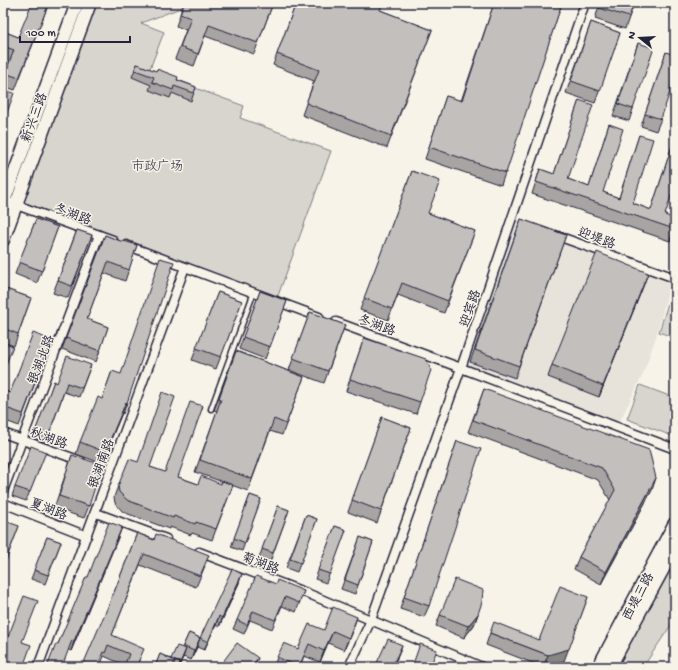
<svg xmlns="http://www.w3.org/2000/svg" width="678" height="670" viewBox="0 0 678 670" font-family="'Gochi Hand','LXGW WenKai TC',sans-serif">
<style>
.built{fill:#e7e3db}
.green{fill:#d8d5cf;stroke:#7d7c85}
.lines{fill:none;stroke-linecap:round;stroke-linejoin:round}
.lane-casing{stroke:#22223b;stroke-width:7}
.street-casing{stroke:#22223b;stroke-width:11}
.secondary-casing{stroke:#22223b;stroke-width:15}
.primary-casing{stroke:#22223b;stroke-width:16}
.lane{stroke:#f7f3e8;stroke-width:4}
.street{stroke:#f7f3e8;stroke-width:8}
.secondary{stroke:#f7f3e8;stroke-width:12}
.primary{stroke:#f7f3e8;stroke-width:13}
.wall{fill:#a7a4a3;stroke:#22223b}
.shaded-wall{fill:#888684;stroke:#22223b}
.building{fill:#c2bfbd;stroke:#22223b}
.labels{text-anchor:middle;stroke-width:3;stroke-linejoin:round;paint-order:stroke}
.street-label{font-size:13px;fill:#22223b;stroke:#f7f3e8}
.park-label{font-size:13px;fill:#504f60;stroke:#f7f3e8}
</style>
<rect width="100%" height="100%" fill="#f7f3e8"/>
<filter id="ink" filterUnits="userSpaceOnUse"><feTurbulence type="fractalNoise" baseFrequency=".025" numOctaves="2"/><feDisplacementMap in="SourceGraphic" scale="8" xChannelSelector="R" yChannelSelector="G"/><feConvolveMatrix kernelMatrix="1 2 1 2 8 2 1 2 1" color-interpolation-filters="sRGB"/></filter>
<g filter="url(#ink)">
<!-- built -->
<polygon class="built" points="512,219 672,277 656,337 643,374 617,427 461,368"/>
<!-- green -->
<g class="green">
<polygon points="90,3 194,3 141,23 164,32 149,71 244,106 240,118 331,151 276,301 16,205"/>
<polygon points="675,281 675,338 659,332"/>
<polygon points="640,385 675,398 675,437 627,419"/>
<polygon points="675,546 675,619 643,667 609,667"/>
</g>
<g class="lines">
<!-- lane casing -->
<g class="lane-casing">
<polyline id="lane" points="211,409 254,292"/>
</g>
<!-- street casing -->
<g class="street-casing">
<g id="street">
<polyline points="11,203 113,240"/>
<polyline points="555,235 675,278"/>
<polyline points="126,245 319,317"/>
<polyline points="336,322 461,368 675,449"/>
<polyline points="3,433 81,461"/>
<polyline points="3,491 99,235"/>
<polyline points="3,503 87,536"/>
<polyline points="96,513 166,539"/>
<polyline points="199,552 309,594 482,667"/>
<polyline points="38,667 185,267"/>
<polyline points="349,667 371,620 461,368 585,3"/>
</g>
</g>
<!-- secondary casing -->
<g class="secondary-casing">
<g id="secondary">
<polyline points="3,204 77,3"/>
<polyline points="3,240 90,3"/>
</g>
</g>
<!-- primary casing -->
<g class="primary-casing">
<g id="primary">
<polyline points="612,662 675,546"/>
<polyline points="599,667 675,524"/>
</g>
</g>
<!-- lane -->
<use href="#lane" class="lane"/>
<!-- street -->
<use href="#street" class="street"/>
<!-- secondary -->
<use href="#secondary" class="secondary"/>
<!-- primary -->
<use href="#primary" class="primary"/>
</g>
<!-- wall -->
<g class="wall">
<polygon points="49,3 15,90 3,86 3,79 9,62 3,59 3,31 18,37"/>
<polygon points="184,3 273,3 254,54 205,36 194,66 175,59 186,30 176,26"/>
<polygon points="296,3 380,10 432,30 387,148 302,115 314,81 273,65"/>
<polygon points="494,3 562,3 501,185 425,159 446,96 461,101"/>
<polygon points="600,3 634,3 625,29 595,19"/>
<polygon points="591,22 620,33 595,103 566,93"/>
<polygon points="638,43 633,109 629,121 613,116"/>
<polygon points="666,52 661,119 656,131 641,126"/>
<polygon points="137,64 196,87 191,101 172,93 170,98 149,90 151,85 132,77"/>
<polygon points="579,100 568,179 589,187 609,124 603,192 619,198 639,135 633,203 651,210 672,146 665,215 675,229 670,241 532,194 540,169 554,174"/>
<polygon points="675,133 675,140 673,140"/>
<polygon points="412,171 428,213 475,231 444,313 398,295 388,320 360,310"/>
<polygon points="36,219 58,227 37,283 15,274"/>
<polygon points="521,219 566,235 515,378 470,362"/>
<polygon points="77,230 92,235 68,298 53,293"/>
<polygon points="105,235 123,242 137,245 125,281 104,273 87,319 108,327 96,362 62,349"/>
<polygon points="644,284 599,397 548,377 552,365"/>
<polygon points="3,288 31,298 14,346 3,342"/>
<polygon points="260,291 287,301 265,359 239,349"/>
<polygon points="218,292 242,301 216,369 192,360"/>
<polygon points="310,312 345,325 324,383 289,370"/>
<polygon points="364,338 420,402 416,414 346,391"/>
<polygon points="51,340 19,426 3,420 3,390 10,393"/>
<polygon points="236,351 304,377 282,435 270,431 248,491 195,472 217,411 214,410"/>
<polygon points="91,365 79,397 64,392 46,443 33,438 54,381 57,383"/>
<polygon points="112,371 127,403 123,414 122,413 101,463 76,454 80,442 102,399"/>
<polygon points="484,389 652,490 601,584 574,569 579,557 610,500 598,480 468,432"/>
<polygon points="382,417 411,428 377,523 348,512"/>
<polygon points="457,441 429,606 424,617 400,609"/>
<polygon points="72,455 89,506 84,518 54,508"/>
<polygon points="42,461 26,501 12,496 15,487"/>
<polygon points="150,467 198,484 221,484 233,485 212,540 192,533 191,535 170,527 169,529 123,512 115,503 114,497 118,486"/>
<polygon points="250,495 261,499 242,551 231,547"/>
<polygon points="278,506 289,510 270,562 259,558"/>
<polygon points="306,515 317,519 297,572 286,568"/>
<polygon points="3,526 19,526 3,568"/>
<polygon points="335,526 346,530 326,583 315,579"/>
<polygon points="122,527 71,651 69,650 58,644 88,577"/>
<polygon points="137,533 205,566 196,587 140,565 112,635 140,660 136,667 124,667 124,665 104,656 101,664 99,663 115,590"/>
<polygon points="47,537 61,542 45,584 31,579"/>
<polygon points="360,537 373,542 355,594 341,589"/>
<polygon points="239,583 219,627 216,625 204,650 197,647 191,660 183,657 179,667 155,667 160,654 171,659 182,648 189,633 200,638"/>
<polygon points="276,584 304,591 296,612 282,606 272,629 250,620 244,634 233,629 237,620"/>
<polygon points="478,614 474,625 464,638 436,626 440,615"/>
<polygon points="353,629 344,650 328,643 320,662 304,656 300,667 274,667 277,657 298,649 324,630"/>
<polygon points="490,633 564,661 543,667 486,645"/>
</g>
<!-- shaded-wall -->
<g class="shaded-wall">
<polygon points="675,228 674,232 670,241"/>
<polygon points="648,273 644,284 599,397 603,386"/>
<polygon points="126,402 122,413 101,463 105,452"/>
<polygon points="656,478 652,490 601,584 606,572"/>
<polygon points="122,527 118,538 71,651 74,641"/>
<polygon points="242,574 239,583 219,627 222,618"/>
<polygon points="588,597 564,661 543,667 548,655"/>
<polygon points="478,614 474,625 464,638 468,626"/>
<polygon points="219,616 216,625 204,650 208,642"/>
<polygon points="357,617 353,629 344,650 349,638"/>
<polygon points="333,631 328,643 320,662 324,651"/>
<polygon points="200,638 197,647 191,660 194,651"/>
<polygon points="402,645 399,654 393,667 392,667"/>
<polygon points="186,649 183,658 178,667 180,663"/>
<polygon points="258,658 254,667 251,667"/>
</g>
<!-- building -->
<g class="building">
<polygon points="3,3 6,3 3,12"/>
<polygon points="32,3 49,3 19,78 5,73 14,50 3,46 3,31 18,37"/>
<polygon points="184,3 273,3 258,43 209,25 198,54 180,47 191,18 180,14"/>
<polygon points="296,3 383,3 380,10 432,30 391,136 306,103 319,70 277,54"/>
<polygon points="494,3 562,3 506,173 429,147 446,96 462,101"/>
<polygon points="600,3 634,3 629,17 599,8"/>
<polygon points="591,22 620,33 600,91 571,81"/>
<polygon points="638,43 654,48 633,109 618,104"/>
<polygon points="666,52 675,55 675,76 661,119 645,114"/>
<polygon points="137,64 156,71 157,69 178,77 177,80 196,87 194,93 174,86 173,90 152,82 154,77 135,70"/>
<polygon points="3,90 14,93 3,124"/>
<polygon points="579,100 593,105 568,179 589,187 609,124 623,129 603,192 619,198 639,135 653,139 633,203 651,210 672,146 675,147 675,184 665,215 675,219 675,228 674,229 536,182 540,169 554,174"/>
<polygon points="412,171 440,181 428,213 475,231 448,301 402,283 392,309 364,298"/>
<polygon points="36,219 58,227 42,271 19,262"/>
<polygon points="521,219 566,235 519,366 475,350"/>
<polygon points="77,230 92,235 72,286 58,281"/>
<polygon points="105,235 123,242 124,241 137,245 129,270 108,262 87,319 108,327 100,351 66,338"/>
<polygon points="597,252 648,273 603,386 552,365"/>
<polygon points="160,258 174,262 127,403 126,402 105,452 80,442 98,397 102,399 112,371 121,374"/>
<polygon points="3,288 31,298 18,334 3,328"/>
<polygon points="260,291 287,301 270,347 243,337"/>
<polygon points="218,292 242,301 221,357 196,348"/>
<polygon points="310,312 345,325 328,371 293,358"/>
<polygon points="33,333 51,340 23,414 3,407 3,390 10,393"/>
<polygon points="364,338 426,359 431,370 420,402 350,379"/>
<polygon points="3,342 13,346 3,372"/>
<polygon points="236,351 304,377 286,424 274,419 252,479 200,460 221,399 219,398"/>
<polygon points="67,356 91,365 82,388 67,383 49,434 36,429 54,381 57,383"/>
<polygon points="484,389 649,450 656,478 606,572 579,557 615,490 602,468 473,420"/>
<polygon points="162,392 175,397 150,467 165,472 190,402 203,406 178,477 198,484 201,476 221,484 222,481 233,485 216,529 196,522 195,524 174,516 173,518 127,500 119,492 118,486 129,459 138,462"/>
<polygon points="382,417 411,428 381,511 352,500"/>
<polygon points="457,441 481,449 429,606 404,597"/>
<polygon points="31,446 46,452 30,492 15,487"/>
<polygon points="72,455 102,465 89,506 59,496"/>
<polygon points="250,495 261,499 245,543 234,538"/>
<polygon points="278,506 289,510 273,553 262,549"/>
<polygon points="306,515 317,519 301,563 290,559"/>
<polygon points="5,521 19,526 6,560 3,558 3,526"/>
<polygon points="109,522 122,527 74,641 72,640 62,667 47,667 56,644 58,644 86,577 88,577"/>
<polygon points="335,526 346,530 330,574 318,570"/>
<polygon points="137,533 154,540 156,534 209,555 200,576 144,554 112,635 144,649 136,667 131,667 125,664 129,654 108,645 105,653 103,652 97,667 82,667 115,590"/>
<polygon points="47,537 61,542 48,575 34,570"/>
<polygon points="360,537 373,542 358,585 345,580"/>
<polygon points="232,569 242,574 222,618 219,616 208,642 200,638 194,651 183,646 189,633 200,638"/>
<polygon points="256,576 276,584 277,580 304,591 299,603 285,597 275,620 253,611 247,625 237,620"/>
<polygon points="455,579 483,590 482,602 478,614 468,626 440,615"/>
<polygon points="560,586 588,597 569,649 548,655 490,633 494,622 539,640"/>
<polygon points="24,596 38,601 22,642 31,645 23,667 3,667 3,635 8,637"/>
<polygon points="333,607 357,617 349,638 333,631 324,651 309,644 299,667 277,657 284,643 298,649 309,624 324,630"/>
<polygon points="388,639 402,645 392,667 375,667"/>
<polygon points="237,643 258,658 251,667 219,667"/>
<polygon points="420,644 437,650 430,667 412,667"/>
<polygon points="177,646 186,649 180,663 171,659"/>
<polygon points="160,654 175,661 172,667 164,667 156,664"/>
<polygon points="317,664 319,667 311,667"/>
</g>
</g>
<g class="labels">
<!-- street labels -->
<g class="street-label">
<text transform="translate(33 117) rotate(-70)" y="5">新兴三路</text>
<text transform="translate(73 213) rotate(20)" y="5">冬湖路</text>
<text transform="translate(597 237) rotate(20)" y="5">迎堤路</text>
<text transform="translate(469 308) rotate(-71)" y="5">迎宾路</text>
<text transform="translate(377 324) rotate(20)" y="5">冬湖路</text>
<text transform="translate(40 359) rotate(-69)" y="5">银湖北路</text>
<text transform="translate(49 437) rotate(20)" y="5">秋湖路</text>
<text transform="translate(100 463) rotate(-70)" y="5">银湖南路</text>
<text transform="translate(49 508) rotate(21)" y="5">夏湖路</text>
<text transform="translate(261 562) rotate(21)" y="5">菊湖路</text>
<text transform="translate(637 596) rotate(-62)" y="5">西堤三路</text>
</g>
<!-- park labels -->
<g class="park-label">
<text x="157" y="170">市政广场</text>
</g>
</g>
<!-- margin -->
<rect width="678" height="670" fill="none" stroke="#f7f3e8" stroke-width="16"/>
<rect x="8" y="8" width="662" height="654" fill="none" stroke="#22223b" stroke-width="1.5" filter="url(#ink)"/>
<!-- north arrow -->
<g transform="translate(640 38) rotate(288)" stroke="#f7f3e8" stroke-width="3" paint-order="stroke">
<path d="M0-3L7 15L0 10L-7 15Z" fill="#22223b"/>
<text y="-6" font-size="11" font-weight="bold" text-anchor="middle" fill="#22223b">N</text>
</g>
<!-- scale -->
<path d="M20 36v6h110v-6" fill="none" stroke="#22223b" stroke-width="2"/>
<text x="26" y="36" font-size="12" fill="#22223b" stroke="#f7f3e8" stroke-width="3" paint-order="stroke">100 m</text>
</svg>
